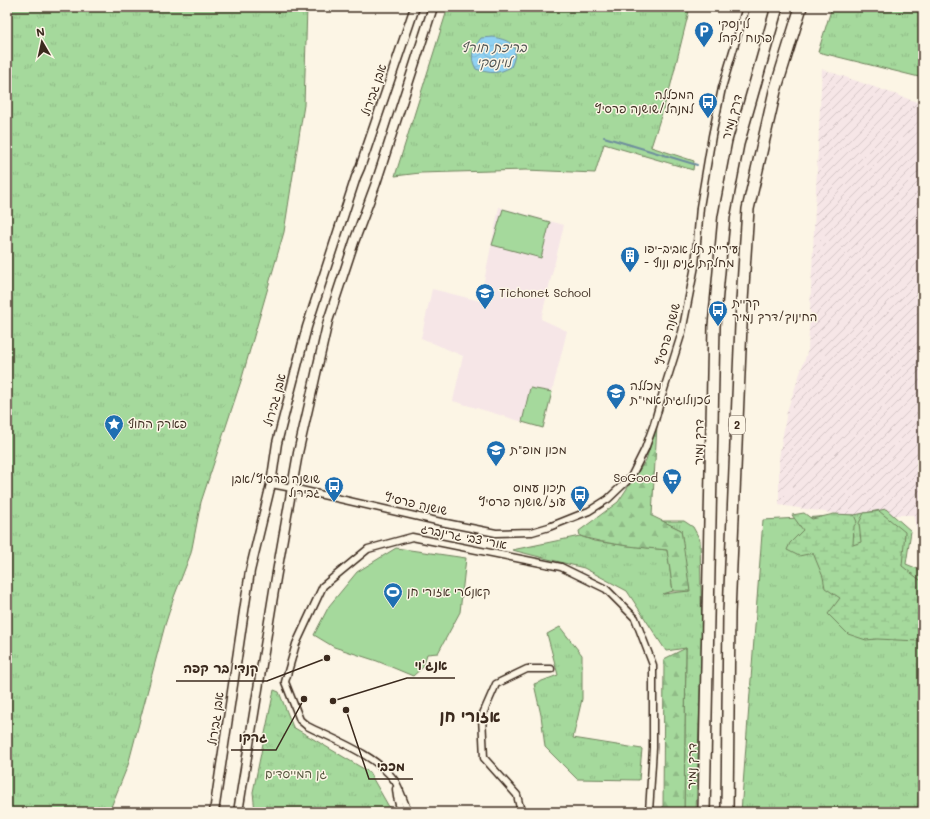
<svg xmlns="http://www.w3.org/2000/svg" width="930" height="819" viewBox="0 0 930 819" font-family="Mali,'Playpen Sans Hebrew',sans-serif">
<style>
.built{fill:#f6e6e7}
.industrial{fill:url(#industrial-furrows)}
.grass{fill:url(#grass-tufts);stroke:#70825d}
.forest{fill:url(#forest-firs);stroke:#70825d}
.wetland{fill:url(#wetland-marsh);stroke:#70825d}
.garden{fill:#a5d99c;stroke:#70825d}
.water{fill:url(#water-waves);stroke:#6e8e9d}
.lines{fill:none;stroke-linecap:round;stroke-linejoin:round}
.stream{stroke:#6e8e9d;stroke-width:2}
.minor-casing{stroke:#3b2a1e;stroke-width:9}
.tertiary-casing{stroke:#3b2a1e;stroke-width:11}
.trunk-casing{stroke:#3b2a1e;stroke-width:14}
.minor{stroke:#fcf5e5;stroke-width:6}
.tertiary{stroke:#fcf5e5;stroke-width:8}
.trunk{stroke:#fcf5e5;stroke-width:11}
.labels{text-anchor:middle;stroke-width:3;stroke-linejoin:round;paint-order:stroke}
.shield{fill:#fcf5e5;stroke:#75675a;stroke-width:1}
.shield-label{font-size:11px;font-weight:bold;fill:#3b2a1e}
.poi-label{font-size:12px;fill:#3b2a1e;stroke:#fcf5e5;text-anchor:start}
.street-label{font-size:12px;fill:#3b2a1e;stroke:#fcf5e5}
.park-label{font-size:12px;fill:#56563e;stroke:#fcf5e5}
.water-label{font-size:13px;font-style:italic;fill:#505453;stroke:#fcf5e5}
.district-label{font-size:16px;font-weight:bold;fill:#3b2a1e;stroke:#fcf5e5}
.leader{fill:none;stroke:#3b2a1e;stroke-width:1.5}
.callout-dot{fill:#3b2a1e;stroke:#fcf5e5;stroke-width:1.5}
.callout-label{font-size:13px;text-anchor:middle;font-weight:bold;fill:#3b2a1e;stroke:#fcf5e5;stroke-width:3;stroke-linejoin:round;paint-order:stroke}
</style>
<defs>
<pattern id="industrial-furrows" width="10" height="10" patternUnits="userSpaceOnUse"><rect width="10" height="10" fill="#f6e6e7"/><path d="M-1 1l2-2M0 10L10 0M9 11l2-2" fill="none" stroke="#d4c5c6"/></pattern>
<pattern id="grass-tufts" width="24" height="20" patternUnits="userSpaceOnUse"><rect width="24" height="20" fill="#a5d99c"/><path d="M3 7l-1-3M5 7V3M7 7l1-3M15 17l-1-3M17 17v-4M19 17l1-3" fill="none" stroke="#8fba86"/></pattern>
<pattern id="forest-firs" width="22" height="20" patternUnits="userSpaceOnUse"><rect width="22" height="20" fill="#a5d99c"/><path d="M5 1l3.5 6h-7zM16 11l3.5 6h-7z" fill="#8fba86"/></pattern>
<pattern id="wetland-marsh" width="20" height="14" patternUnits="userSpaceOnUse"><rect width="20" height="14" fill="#a5d99c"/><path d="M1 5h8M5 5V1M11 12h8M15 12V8" fill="none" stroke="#8fba86"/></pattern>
<pattern id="water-waves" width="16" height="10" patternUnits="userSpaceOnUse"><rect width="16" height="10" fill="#90d1f2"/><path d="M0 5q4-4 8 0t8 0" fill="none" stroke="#7db4cf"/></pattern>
</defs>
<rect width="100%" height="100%" fill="#fcf5e5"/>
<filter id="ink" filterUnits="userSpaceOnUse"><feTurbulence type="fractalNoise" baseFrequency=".025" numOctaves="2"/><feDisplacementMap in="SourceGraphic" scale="8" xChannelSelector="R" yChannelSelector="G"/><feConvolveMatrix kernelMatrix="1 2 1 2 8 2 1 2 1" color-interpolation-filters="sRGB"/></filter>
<g filter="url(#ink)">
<!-- built -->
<polygon class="built" points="499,207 564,225 541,319 567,331 543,428 453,401 463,356 421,338 432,289 480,301"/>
<!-- industrial -->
<polygon class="industrial" points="822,69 923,104 923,552 913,515 844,515 779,505 779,458 787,411 808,350"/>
<!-- grass -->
<g class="grass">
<polygon points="7,7 307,7 304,105 284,232 241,381 201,502 191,553 174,597 165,625 128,765 109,812 7,812"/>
<polygon points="448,7 690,7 670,88 651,147 694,161 693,170 604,144 595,173 526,170 420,173 395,176"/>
<polygon points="832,7 923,7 923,78 818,52"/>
<polygon points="886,509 911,531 906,564 923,571 923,812 741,812 763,520 854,515"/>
<polygon points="662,521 684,521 693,527 700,540 702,639 696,812 684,812 686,648 666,651 627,591 584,568 512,550 580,536 594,541 630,546 667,550 673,591 663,594 689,591 681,530"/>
<polygon points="560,627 582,655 582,699 573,738 642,749 639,780 577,779 545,747 541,715 534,684 558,675 547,634"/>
<polygon points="274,690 279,692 293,727 369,772 392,812 255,812 253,792"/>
</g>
<!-- forest -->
<g class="forest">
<path d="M657 425 652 516 681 530 690 591H673L667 550C638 547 608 545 580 536L579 531 618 502 646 460Z"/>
<polygon points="686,648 684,812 663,812 664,659"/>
</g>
<!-- wetland -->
<polygon class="wetland" points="879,511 905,532 902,566 920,580 923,580 923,640 918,641 877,639 866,640 848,634 828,614 840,598 825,588 823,577 813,553 799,556 787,550 790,543 803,530 792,515 804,513 812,519 834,514 854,515 857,522 854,526 853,545 861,542 859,523 864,513"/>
<!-- garden -->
<g class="garden">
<polygon points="503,209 550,222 541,258 492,245"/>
<polygon points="530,388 552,392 543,428 522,422"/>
<polygon points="396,548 466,558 460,612 438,653 427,654 423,667 413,676 377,661 334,647 314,635 329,606 357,572"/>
</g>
<!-- water -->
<path class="water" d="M493 37C502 39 518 42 515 55 514 59 513 63 511 67 498 74 491 74 476 69 469 56 473 49 481 38Z"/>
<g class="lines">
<!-- stream -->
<polyline class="stream" points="604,137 697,165"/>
<!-- minor casing -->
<g class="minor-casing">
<g id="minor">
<polyline points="271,484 292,488 441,522 496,533 532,532 549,527 589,511 608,499 631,477 645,449 654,424 661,399 682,332 695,266 700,207 712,136 722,88 746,7"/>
<polyline points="396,789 397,797 401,812"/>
<path d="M408 812C405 804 399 787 395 781 376 755 335 740 307 726L300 720 285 682 296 644 323 586 368 549 412 537 561 567 606 589 635 618 653 665V748L649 812"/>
<polyline points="521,812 517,795 484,758 482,716 496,684 527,669 551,669"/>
</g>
</g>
<!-- tertiary casing -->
<g class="tertiary-casing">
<g id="tertiary">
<polyline points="214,812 250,571 271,484 277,443 307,327 356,177 360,168 415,7"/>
<polyline points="238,812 276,578 298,453 328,321 354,242 376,183 433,7"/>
</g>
</g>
<!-- trunk casing -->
<g class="trunk-casing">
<g id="trunk">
<polyline points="704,812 714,326 724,217 738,144 777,7"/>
<polyline points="727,812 729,613 742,301 748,209 775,91 801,7"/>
</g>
</g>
<!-- minor -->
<use href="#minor" class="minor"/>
<!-- tertiary -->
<use href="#tertiary" class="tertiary"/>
<!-- trunk -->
<use href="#trunk" class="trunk"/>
</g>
</g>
<!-- icons -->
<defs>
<g id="parking-pin" transform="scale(1)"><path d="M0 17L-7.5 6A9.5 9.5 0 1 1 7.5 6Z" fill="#1f6fb2" stroke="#fcf5e5"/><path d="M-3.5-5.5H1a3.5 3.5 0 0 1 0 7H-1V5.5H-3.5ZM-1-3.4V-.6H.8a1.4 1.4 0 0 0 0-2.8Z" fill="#fff"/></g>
<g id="bus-pin" transform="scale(1)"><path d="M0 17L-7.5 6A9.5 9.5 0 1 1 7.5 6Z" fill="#1f6fb2" stroke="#fcf5e5"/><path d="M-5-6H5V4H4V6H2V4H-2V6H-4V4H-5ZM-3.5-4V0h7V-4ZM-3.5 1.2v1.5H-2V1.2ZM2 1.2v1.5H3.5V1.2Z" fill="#fff"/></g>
<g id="building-pin" transform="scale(1)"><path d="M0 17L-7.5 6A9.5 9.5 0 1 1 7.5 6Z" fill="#1f6fb2" stroke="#fcf5e5"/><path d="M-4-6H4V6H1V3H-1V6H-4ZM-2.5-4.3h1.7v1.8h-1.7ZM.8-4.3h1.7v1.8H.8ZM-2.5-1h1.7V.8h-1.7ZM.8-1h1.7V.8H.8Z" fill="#fff"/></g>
<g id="school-pin" transform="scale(1)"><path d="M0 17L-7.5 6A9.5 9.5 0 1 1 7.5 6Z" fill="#1f6fb2" stroke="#fcf5e5"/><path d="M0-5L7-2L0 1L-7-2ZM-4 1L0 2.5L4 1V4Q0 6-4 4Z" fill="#fff"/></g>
<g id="university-pin" transform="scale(1)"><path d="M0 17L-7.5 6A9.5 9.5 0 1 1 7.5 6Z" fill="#1f6fb2" stroke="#fcf5e5"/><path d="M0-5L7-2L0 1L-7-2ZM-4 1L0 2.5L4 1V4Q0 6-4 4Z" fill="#fff"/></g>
<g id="sight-pin" transform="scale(1)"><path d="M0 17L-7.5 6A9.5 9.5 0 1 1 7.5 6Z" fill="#1f6fb2" stroke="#fcf5e5"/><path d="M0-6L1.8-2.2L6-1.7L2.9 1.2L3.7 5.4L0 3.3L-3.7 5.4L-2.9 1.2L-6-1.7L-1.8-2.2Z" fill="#fff"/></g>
<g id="supermarket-pin" transform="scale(1)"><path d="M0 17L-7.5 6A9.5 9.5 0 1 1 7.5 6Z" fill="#1f6fb2" stroke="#fcf5e5"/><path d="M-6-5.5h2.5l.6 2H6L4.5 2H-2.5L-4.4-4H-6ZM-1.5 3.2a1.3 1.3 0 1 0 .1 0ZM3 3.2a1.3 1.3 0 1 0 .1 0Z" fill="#fff"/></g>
<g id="stadium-pin" transform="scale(1)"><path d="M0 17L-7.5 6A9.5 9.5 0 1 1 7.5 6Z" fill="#1f6fb2" stroke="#fcf5e5"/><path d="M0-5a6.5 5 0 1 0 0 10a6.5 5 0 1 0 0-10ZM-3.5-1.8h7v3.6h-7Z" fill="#fff"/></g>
</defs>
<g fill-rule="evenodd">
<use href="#parking-pin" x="704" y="31"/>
<use href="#bus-pin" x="708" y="102"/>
<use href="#building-pin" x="630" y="256"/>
<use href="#school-pin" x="485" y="293"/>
<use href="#bus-pin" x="718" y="310"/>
<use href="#university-pin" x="616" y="393"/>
<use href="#sight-pin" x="114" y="424"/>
<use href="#university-pin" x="496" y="450"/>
<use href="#supermarket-pin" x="672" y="478"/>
<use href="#bus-pin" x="334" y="486"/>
<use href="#bus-pin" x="580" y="495"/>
<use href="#stadium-pin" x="393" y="592"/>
</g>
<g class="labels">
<!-- shield labels -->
<rect class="shield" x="729" y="416" width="16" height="18" rx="3"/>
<g class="shield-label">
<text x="737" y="429">2</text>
</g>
<!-- poi labels -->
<g class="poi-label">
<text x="718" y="28">לוינסקי<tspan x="718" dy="14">פתוח לקהל</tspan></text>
<text x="694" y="99" text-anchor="end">המכללה<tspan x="694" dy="14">למנהל/שושנה פרסיץ</tspan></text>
<text x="644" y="253">עיריית תל אביב-יפו<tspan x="644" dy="14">- מחלקת גנים ונוף</tspan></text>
<text x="499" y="297">Tichonet School</text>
<text x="732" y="307">קריית<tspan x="732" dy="14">החינוך/דרך נמיר</tspan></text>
<text x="630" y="390">מכללה<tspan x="630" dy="14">טכנולוגית אמי"ת</tspan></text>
<text x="128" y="428">פארק החוף</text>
<text x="510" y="454">מכון מופ"ת</text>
<text x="658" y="482" text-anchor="end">SoGood</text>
<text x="320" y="483" text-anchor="end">שושנה פרסיץ/אבן<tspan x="320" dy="14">גבירול</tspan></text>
<text x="566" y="492" text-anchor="end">תיכון עמוס<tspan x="566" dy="14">עוז/שושנה פרסיץ</tspan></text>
<text x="407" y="596">קאנטרי אזורי חן</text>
</g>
<!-- street labels -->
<g class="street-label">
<text transform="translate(374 90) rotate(-71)" y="4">אבן גבירול</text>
<text transform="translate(732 117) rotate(-74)" y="4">דרך נמיר</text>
<text transform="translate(668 334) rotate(-75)" y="4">שושנה פרסיץ</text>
<text transform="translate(275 400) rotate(-75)" y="4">אבן גבירול</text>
<text transform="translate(699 442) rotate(-89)" y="4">דרך נמיר</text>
<text transform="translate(416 504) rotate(13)" y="4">שושנה פרסיץ</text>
<text transform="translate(464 537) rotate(11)" y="4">אורי צבי גרינברג</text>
<text transform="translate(216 719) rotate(-82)" y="4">אבן גבירול</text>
<text transform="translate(692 766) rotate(-89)" y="4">דרך נמיר</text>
</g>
<!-- park labels -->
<g class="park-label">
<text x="296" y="778">גן המייסדים</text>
</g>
<!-- water labels -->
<g class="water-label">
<text x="494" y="52">בריכת חורף<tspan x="494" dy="15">לוינסקי</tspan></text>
</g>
<!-- district labels -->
<g class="district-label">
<text x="470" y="722">אזורי חן</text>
</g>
</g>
<!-- callouts -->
<path class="leader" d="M333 701L407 678H455M327 658L267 681H176M304 699L276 750H231M346 710L369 779H413"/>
<g class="callout-dot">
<circle cx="333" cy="701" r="4"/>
<circle cx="327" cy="658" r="4"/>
<circle cx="304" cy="699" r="4"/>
<circle cx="346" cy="710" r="4"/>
</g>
<g class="callout-label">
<text x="431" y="670">אנג'וי</text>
<text x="221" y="673">קנדי בר קפה</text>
<text x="253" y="742">גרקו</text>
<text x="391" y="771">מכבי</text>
</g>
<!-- margin -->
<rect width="930" height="819" fill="none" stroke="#fcf5e5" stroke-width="24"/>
<rect x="12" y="12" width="906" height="795" fill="none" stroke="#3b2a1e" stroke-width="1.5" filter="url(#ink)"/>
<!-- north arrow -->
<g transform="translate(42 42) rotate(351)" stroke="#fcf5e5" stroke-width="3" paint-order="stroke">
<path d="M0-3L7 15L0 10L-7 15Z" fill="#3b2a1e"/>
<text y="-6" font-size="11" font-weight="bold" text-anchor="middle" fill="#3b2a1e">N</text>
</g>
</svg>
